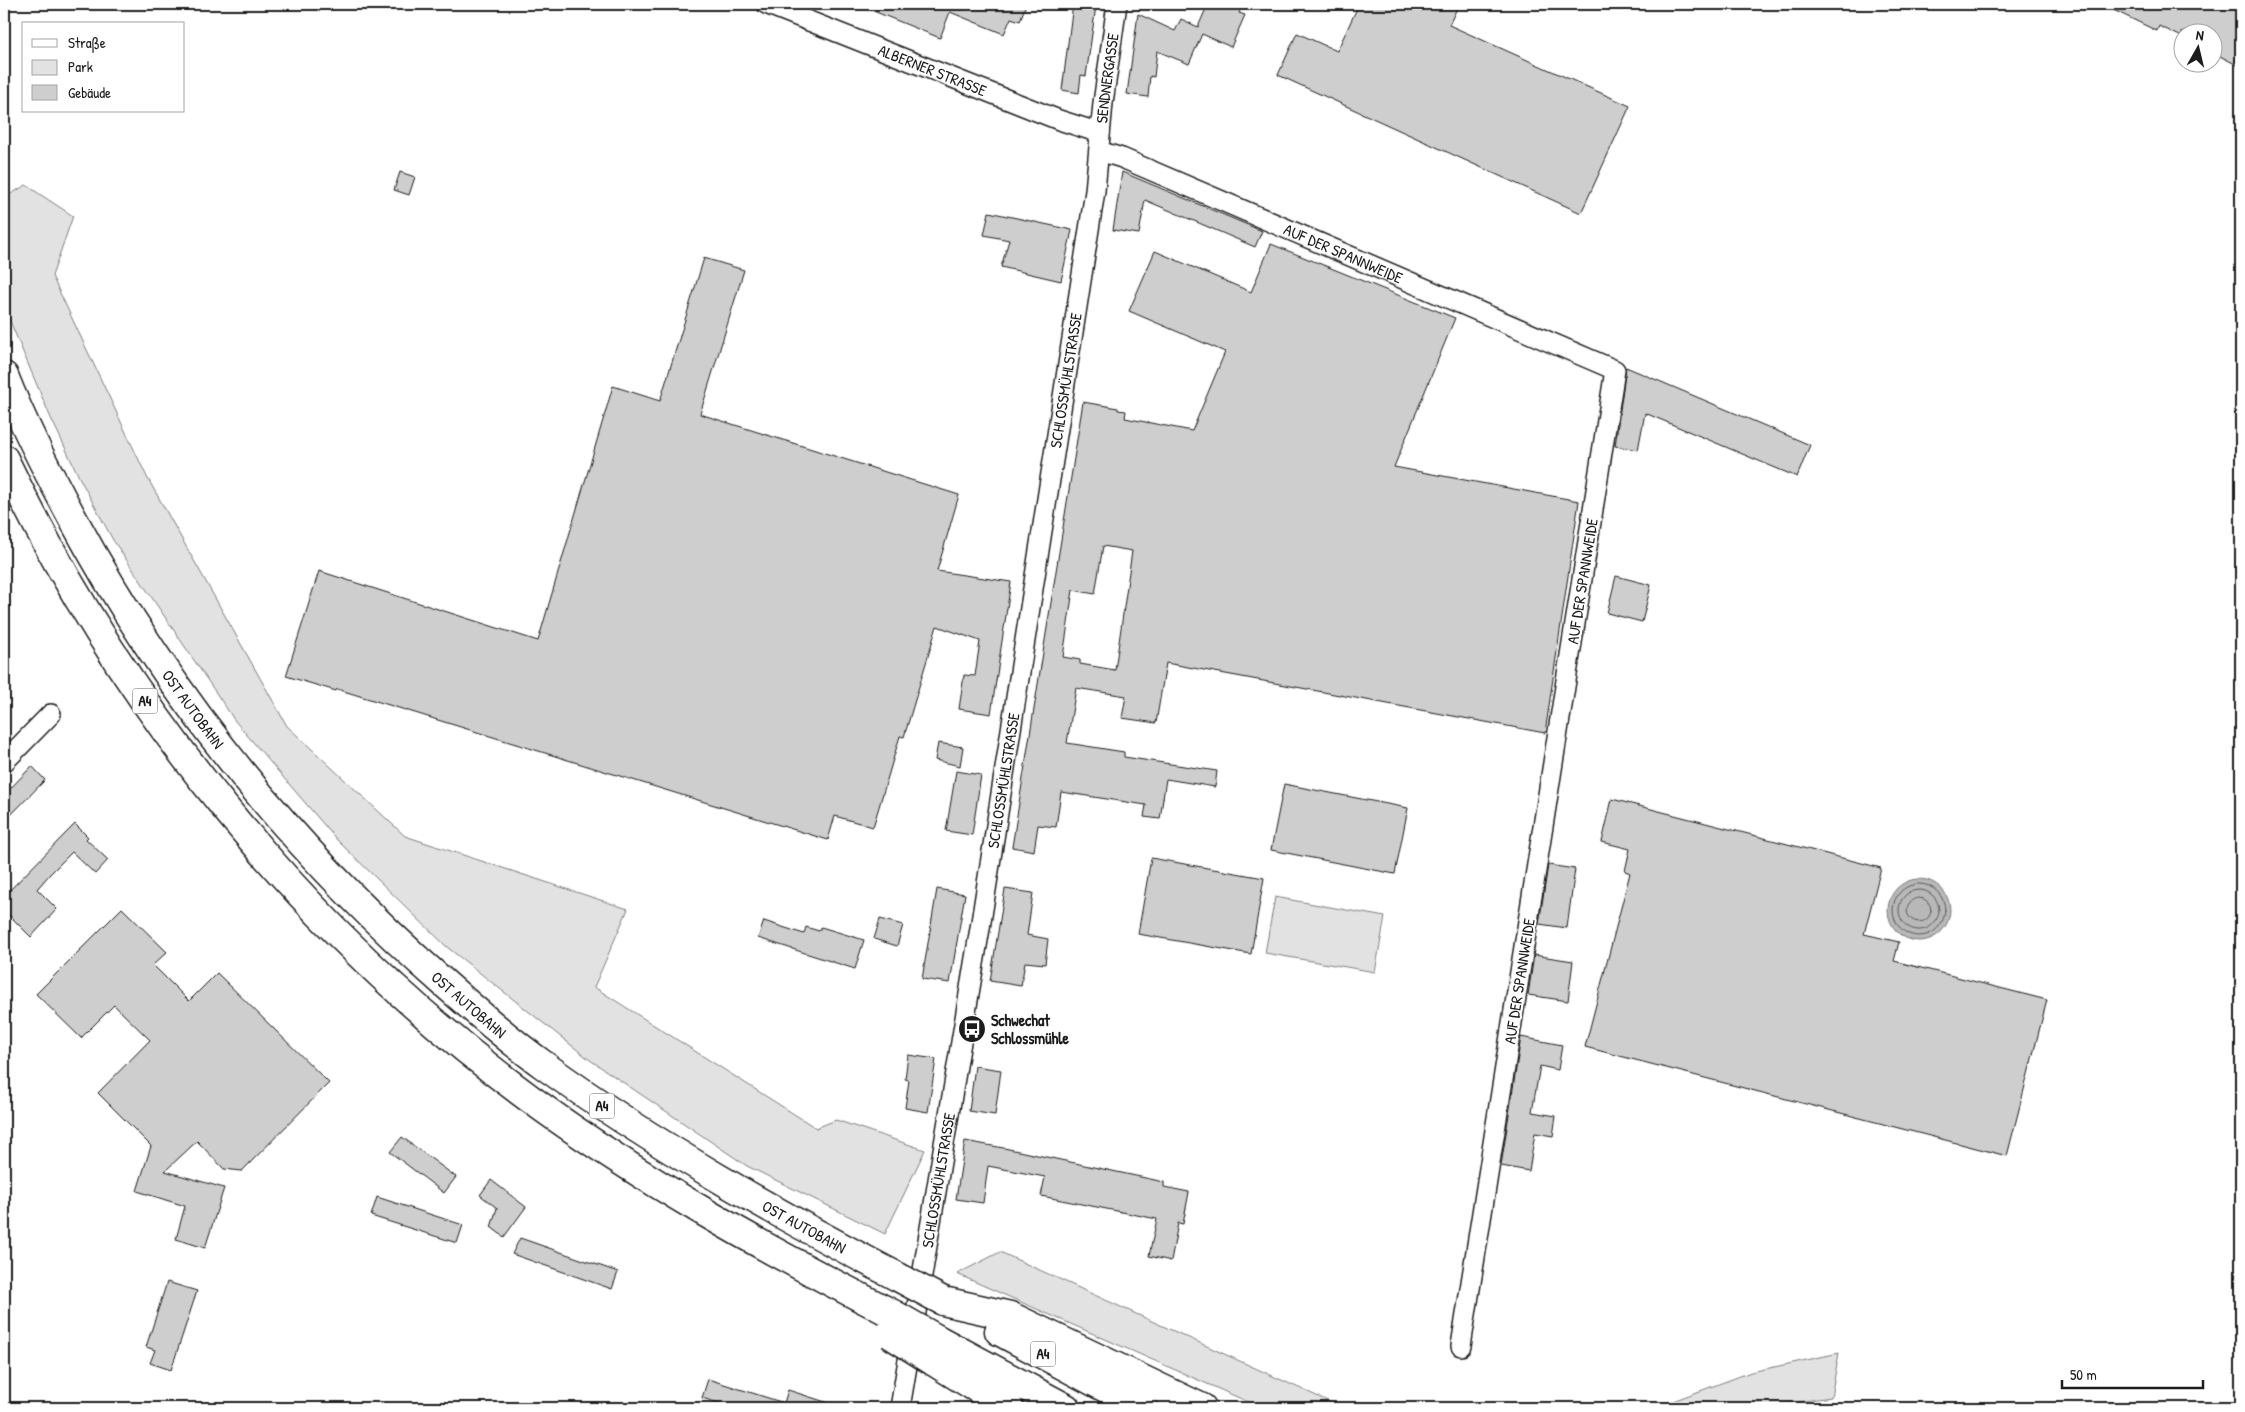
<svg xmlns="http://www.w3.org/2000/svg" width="2245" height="1412" viewBox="0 0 2245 1412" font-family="'Patrick Hand',sans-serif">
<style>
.green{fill:#e2e2e2;stroke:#7f7f7f}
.water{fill:#b8b8b8;stroke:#7a7a7a}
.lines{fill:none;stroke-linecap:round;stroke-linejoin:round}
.shore{stroke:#5a5a5a;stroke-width:1}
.building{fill:#cecece;stroke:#1c1c1c;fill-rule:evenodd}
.minor-casing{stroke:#1c1c1c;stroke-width:22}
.highway-casing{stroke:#1c1c1c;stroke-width:31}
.minor{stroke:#fff;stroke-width:19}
.highway{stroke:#fff;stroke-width:28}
.highway-bridge-casing{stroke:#1c1c1c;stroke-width:31;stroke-linecap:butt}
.highway-bridge{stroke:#fff;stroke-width:28}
.labels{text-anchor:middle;stroke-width:4;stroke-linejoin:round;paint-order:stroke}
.shield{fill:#fff;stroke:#606060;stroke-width:1}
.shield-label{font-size:15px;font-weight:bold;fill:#1c1c1c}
.street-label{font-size:16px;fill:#1c1c1c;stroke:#fff}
.poi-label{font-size:16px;font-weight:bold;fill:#1c1c1c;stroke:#fff;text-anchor:start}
</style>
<rect width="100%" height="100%" fill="#fff"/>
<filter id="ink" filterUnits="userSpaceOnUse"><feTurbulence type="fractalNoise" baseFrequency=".02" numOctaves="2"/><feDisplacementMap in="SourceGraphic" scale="10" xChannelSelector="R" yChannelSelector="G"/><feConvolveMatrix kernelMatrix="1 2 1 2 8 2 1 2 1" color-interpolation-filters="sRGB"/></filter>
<g filter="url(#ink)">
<!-- green -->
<g class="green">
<polygon points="26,185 73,216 52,276 147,477 287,726 405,836 628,909 594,987 816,1128 836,1120 925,1150 885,1234 747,1166 590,1060 447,947 337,840 235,721 113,540 80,479 50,416 4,307 4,198"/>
<polygon points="1275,897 1385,917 1375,972 1265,953"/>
<polygon points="1000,1252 1343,1408 1262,1408 957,1274"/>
<polygon points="1839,1353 1831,1397 1784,1404 1776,1408 1654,1408 1751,1372"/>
</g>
<!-- water -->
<circle class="water" cx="1919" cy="910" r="31"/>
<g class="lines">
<!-- shore -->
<g class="shore">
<circle cx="1919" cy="910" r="26"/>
<circle cx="1919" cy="910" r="20"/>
<circle cx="1919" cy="910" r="12"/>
</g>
</g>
<!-- building -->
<g class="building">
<polygon points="856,4 1026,4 1020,21 1011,18 1004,34 950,12 940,38"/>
<polygon points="1073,4 1096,4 1096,6 1086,76 1081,75 1079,93 1062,90"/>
<polygon points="1208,4 1243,4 1239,13 1245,15 1231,47 1202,34 1189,64 1157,51 1154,77 1150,76 1148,97 1127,94 1138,14 1175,31 1181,19 1198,27"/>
<polygon points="1359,4 1459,4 1449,25 1630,106 1581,213 1278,75 1297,33 1337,51"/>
<polygon points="2101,4 2241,4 2241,67 2212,52 2212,32 2182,32 2182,37 2159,26 2157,31"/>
<polygon points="400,172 415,177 409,195 394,190"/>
<polygon points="1122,172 1262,231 1255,247 1145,200 1139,234 1113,230"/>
<polygon points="989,212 1072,230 1061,281 1001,267 1009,240 984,235"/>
<path d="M1271 244 1455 318 1394 467 1579 501 1545 733 1166 663 1156 723 1122 718 1126 696 1076 688 1067 743 1124 752V757L1217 771 1215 787 1166 779 1160 819 1144 817 1146 805 1061 792 1056 827 1038 825 1034 851 1012 847 1083 402 1118 408V410L1126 411 1125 418 1192 431 1225 352 1129 311 1155 251 1251 292ZM1103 546 1132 551 1115 670 1080 664V660L1063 657 1073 590 1095 594Z"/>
<polygon points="704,258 744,270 700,414 959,495 937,571 1011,582 991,714 959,709 964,675 975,676 980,641 937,626 904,737 900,736 873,827 835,816 828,840 337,689 336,691 286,676 319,571 538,641 613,386 660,401"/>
<polygon points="1626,367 1810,445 1797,477 1645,413 1638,450 1615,446"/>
<polygon points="1616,576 1651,585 1642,622 1607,613"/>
<polygon points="938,743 963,747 960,766 935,760"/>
<polygon points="32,766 45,780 4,822 4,795"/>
<polygon points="956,771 981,775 972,835 946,831"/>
<polygon points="1284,784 1408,808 1395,874 1271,850"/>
<polygon points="1612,799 1881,868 1864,934 1899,942 1894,961 2047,1000 2007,1156 1585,1047 1630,873 1625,871 1630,849 1602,842"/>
<polygon points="75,824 88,837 86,839 108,860 95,874 72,852 49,875 37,889 57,909 31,937 4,910 4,896"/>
<polygon points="1151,858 1264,878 1251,954 1138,934"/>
<polygon points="1548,865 1575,869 1567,928 1539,924"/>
<polygon points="937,889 965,894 950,983 922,979"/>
<polygon points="1005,889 1033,893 1027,935 1048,939 1045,964 1025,962 1021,986 990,981"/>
<polygon points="122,908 167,952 153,965 189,1001 217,973 329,1083 242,1171 224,1169 197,1141 165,1171 224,1188 205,1248 176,1239 185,1206 137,1191 151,1146 98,1093 150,1040 114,1005 81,1038 36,994"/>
<polygon points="880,919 903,925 897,946 874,939"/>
<polygon points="764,921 804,934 806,927 819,931 821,927 864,940 855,969 758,938"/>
<polygon points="1534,955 1573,961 1568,1001 1528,995"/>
<polygon points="1521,1037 1562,1045 1558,1070 1540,1066 1532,1112 1556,1116 1553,1136 1535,1133 1529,1171 1501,1166"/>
<polygon points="908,1055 936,1059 928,1112 905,1108 909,1080 905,1079"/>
<polygon points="975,1066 1001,1070 995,1115 969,1111"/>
<polygon points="402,1137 456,1177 444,1193 390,1152"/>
<polygon points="965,1141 1009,1149 1164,1182 1164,1187 1189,1192 1183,1224 1178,1223 1171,1261 1149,1256 1157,1219 1041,1196 1045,1177 988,1166 983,1203 956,1199"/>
<polygon points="491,1180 526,1207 504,1237 491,1227 497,1208 480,1195"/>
<polygon points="377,1197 463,1225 457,1243 371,1216"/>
<polygon points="520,1238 618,1272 612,1289 512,1254"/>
<polygon points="167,1282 197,1291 171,1370 150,1363 155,1350 146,1347"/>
<polygon points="708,1379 784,1403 788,1390 835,1405 835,1408 735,1408 702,1398"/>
</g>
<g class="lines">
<!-- minor casing -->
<g class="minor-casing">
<g id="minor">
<path id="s1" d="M766 4 1059 120 1100 133"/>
<path id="s2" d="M1099 151 1122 158 1615 370 1461 1346"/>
<polyline points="4,762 51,714"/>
<path id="s3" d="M900 1408 981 922 1064 390 1095 191 1103 103 1117 4"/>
</g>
</g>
<!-- highway casing -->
<g class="highway-casing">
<g id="highway">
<path id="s4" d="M4 376C23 424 47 471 72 517 167 694 293 851 444 983 477 1012 510 1041 545 1066 656 1146 776 1213 898 1277"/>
<path d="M4 459C123 709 306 934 529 1098 644 1182 767 1250 893 1314"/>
<polyline points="943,1301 1010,1316 1202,1408"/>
<polyline points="999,1331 1143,1408"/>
<polyline points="937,1339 1066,1408"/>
<polyline points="933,1361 1009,1408"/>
</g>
</g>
<!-- minor -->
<use href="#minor" class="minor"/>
<!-- highway -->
<use href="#highway" class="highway"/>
<!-- highway-bridge casing -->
<g class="highway-bridge-casing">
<g id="highway-bridge">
<polyline points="898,1277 943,1301"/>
<polyline points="893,1314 937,1339"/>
<polyline points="890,1334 933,1361"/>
</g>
</g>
<!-- highway-bridge -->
<use href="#highway-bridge" class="highway-bridge"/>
</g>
</g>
<!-- icons -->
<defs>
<g id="bus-disc" transform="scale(1.4375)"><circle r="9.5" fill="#1c1c1c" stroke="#fff"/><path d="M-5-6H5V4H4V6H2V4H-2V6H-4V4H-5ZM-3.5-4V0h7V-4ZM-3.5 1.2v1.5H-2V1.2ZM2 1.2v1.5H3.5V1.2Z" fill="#fff"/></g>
</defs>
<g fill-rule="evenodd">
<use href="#bus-disc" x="972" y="1029"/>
</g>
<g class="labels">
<!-- shield labels -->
<g class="shield">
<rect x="132.5" y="688.5" width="25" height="25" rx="4"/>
<rect x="589.5" y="1093.5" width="25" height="25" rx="4"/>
<rect x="1030.5" y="1341.5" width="25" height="25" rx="4"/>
</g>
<g class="shield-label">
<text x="145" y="706">A4</text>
<text x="602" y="1111">A4</text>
<text x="1043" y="1359">A4</text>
</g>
<!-- street labels -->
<g class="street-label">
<text dy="6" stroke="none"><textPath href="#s1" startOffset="179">ALBERNER STRASSE</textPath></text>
<text dy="6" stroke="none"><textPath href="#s3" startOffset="1346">SENDNERGASSE</textPath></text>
<text dy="6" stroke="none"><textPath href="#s2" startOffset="265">AUF DER SPANNWEIDE</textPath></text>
<text dy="6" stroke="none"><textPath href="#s3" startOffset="1041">SCHLOSSMÜHLSTRASSE</textPath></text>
<text transform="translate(1582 581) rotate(-81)" y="6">AUF DER SPANNWEIDE</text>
<text dy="6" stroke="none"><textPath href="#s4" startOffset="384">OST AUTOBAHN</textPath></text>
<text dy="6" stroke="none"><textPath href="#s3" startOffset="636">SCHLOSSMÜHLSTRASSE</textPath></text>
<text transform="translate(1519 981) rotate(-81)" y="6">AUF DER SPANNWEIDE</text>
<text dy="6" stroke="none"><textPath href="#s4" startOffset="789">OST AUTOBAHN</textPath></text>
<text dy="6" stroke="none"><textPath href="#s3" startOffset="231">SCHLOSSMÜHLSTRASSE</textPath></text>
<text dy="6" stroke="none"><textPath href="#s4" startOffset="1192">OST AUTOBAHN</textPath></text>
</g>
<!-- poi labels -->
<g class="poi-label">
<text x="991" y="1026">Schwechat<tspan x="991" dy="18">Schlossmühle</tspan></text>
</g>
</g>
<!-- margin -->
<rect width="2245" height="1412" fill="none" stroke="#fff" stroke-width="20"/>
<rect x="10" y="10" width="2225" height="1392" fill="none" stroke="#1c1c1c" stroke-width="2" filter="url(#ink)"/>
<!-- legend -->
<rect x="22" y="22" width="162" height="90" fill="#ffffff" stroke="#a4a4a4"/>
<rect x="32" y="39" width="25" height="8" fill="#ffffff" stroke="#a4a4a4"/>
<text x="68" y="48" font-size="15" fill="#1c1c1c">Straße</text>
<rect x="32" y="60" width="25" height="15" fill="#e2e2e2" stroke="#a4a4a4"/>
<text x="68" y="72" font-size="15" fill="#1c1c1c">Park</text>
<rect x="32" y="85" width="25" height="15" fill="#cecece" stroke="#a4a4a4"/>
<text x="68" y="98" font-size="15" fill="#1c1c1c">Gebäude</text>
<!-- north arrow -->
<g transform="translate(2198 48) rotate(8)"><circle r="24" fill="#ffffff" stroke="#a4a4a4"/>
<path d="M0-4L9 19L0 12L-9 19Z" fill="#1c1c1c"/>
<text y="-8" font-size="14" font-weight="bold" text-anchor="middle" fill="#1c1c1c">N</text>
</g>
<!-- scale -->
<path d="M2062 1380v8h141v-8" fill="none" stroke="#1c1c1c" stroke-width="2.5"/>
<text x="2070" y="1380" font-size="15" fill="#1c1c1c" stroke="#ffffff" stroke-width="4" paint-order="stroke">50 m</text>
</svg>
